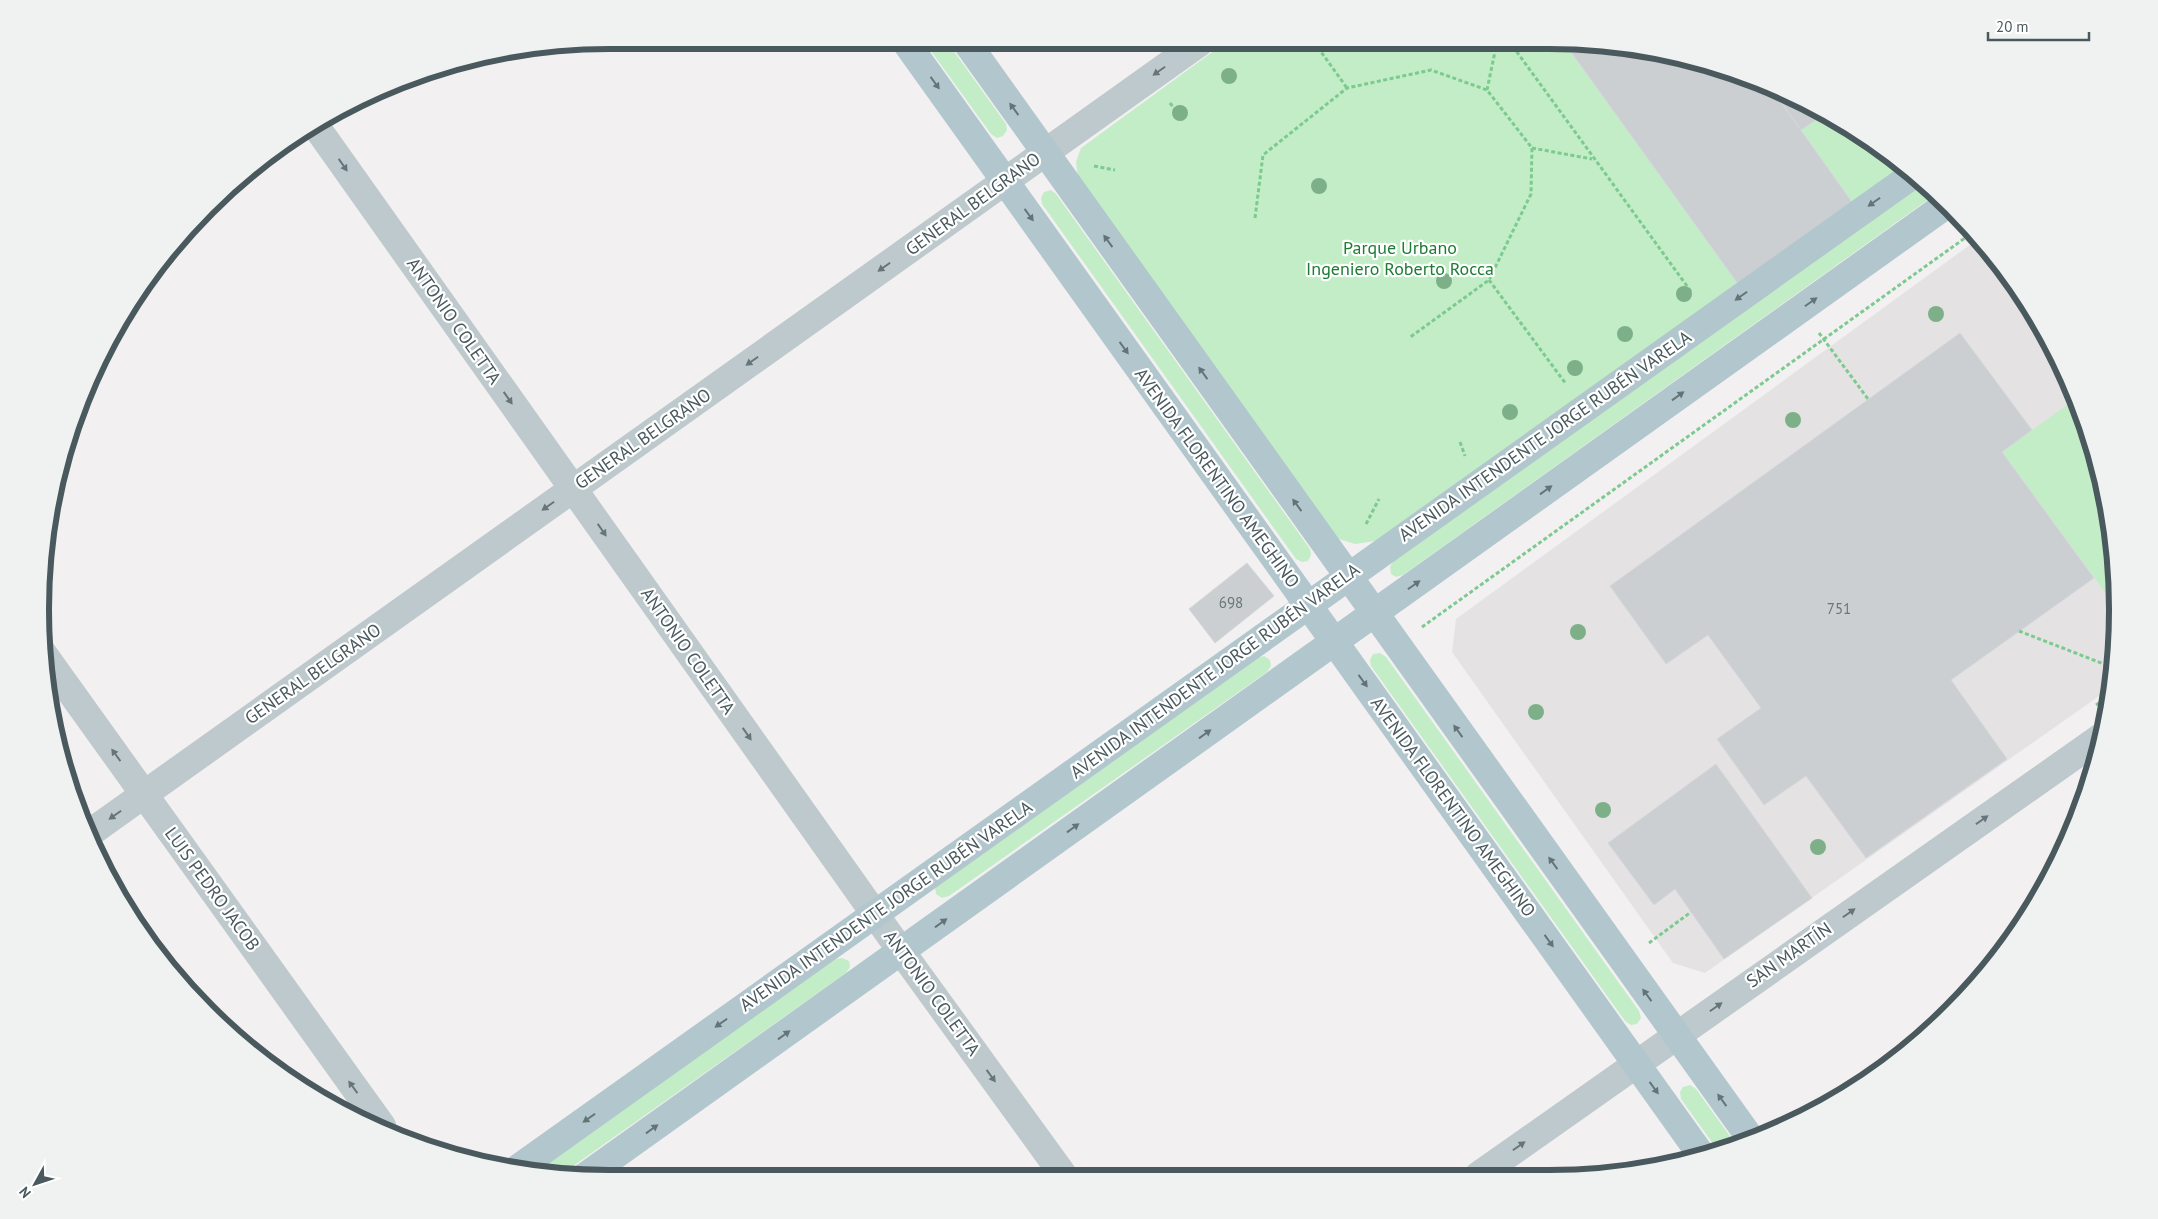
<svg xmlns="http://www.w3.org/2000/svg" width="2158" height="1219" viewBox="0 0 2158 1219" font-family="'PT Sans',sans-serif">
<style>
.education{fill:#e4e2e2}
.green{fill:#c2edc7}
.building{fill:#cbcfd2;stroke:#d5d8db}
.lines{fill:none;stroke-linecap:round;stroke-linejoin:round}
.path{stroke:#7cca8f;stroke-width:3;stroke-dasharray:4 2.5;stroke-linecap:butt}
.minor{stroke:#bdc9cc;stroke-width:28}
.major{stroke:#b2c7cd;stroke-width:28}
.tree{fill:#7db088}
.oneway{fill:#667579}
.oneway2{fill:#637479}
.labels{text-anchor:middle;stroke-width:4.5;stroke-linejoin:round;paint-order:stroke}
.number-label{font-size:15px;fill:#6a767a}
.street-label{font-size:18px;fill:#49595d;stroke:#fff}
.park-label{font-size:18px;fill:#1d7c33;stroke:#fff}
.rim{fill:none;stroke:#49595d;stroke-width:6}
</style>
<rect width="100%" height="100%" fill="#f3f0f1"/>
<!-- education -->
<polygon class="education" points="1978,239 2000,263 2059,358 2099,462 2117,573 2112,687 1705,973 1673,963 1452,652 1456,619"/>
<!-- green -->
<g class="green">
<polygon points="1563,41 1738,284 1375,541 1355,544 1336,538 1078,178 1076,162 1081,148 1226,42"/>
<polygon points="948,43 1006,124 1007,130 1003,136 997,138 991,134 926,44"/>
<polygon points="1771,88 1833,116 1902,165 1852,202"/>
<polygon points="1924,181 1936,194 1403,575 1396,577 1391,574 1390,567 1393,561"/>
<polygon points="1051,190 1056,194 1310,549 1311,555 1308,561 1302,562 1296,559 1042,204 1041,198 1044,192"/>
<polygon points="2075,399 2099,462 2117,573 2116,607 2002,452"/>
<polygon points="1380,653 1386,657 1639,1011 1641,1018 1637,1024 1631,1025 1625,1021 1371,666 1370,660 1373,654"/>
<polygon points="1264,656 1270,660 1271,666 1267,672 949,896 942,898 936,894 935,888 1258,658"/>
<polygon points="842,958 849,961 850,967 846,973 559,1176 534,1171 836,959"/>
<polygon points="1690,1085 1696,1089 1737,1146 1719,1152 1681,1099 1680,1092 1683,1087"/>
</g>
<!-- building -->
<g class="building">
<polygon points="1563,41 1585,41 1731,70 1771,88 1852,202 1738,284"/>
<polygon points="1771,88 1826,113 1801,130"/>
<polygon points="1960,333 2032,430 2002,452 2094,578 1951,680 2007,759 1866,858 1806,776 1764,805 1717,739 1761,708 1708,635 1666,664 1610,586"/>
<polygon points="1247,563 1274,596 1215,643 1189,609"/>
<polygon points="1716,764 1812,898 1724,959 1675,889 1654,905 1608,843"/>
</g>
<g class="lines">
<!-- path -->
<g class="path">
<polyline points="1509,41 1692,293"/>
<polyline points="1314,42 1347,88"/>
<polyline points="1487,90 1497,42"/>
<polyline points="1170,103 1183,120"/>
<polyline points="1532,148 1592,159"/>
<polyline points="1094,166 1115,170"/>
<polyline points="1255,218 1263,155 1347,88 1431,70 1487,90 1532,148 1531,194 1489,280 1409,338"/>
<polyline points="1489,280 1566,384"/>
<polyline points="1819,333 1868,399"/>
<polyline points="1460,442 1465,456"/>
<polyline points="1366,524 1379,499"/>
<polyline points="1422,627 1972,233"/>
<polyline points="2019,631 2114,668"/>
<polyline points="2096,705 2111,695"/>
<polyline points="1649,943 1691,912"/>
</g>
<!-- minor -->
<g class="minor">
<polyline points="315,125 901,951 1064,1176"/>
<polyline points="42,652 382,1126"/>
<polyline points="87,835 1199,43"/>
<polyline points="1479,1175 2101,737"/>
</g>
<!-- major -->
<g class="major">
<polyline points="967,43 1751,1139"/>
<polyline points="907,44 1702,1156"/>
<polyline points="517,1169 1914,174"/>
<polyline points="583,1178 1946,205"/>
</g>
</g>
<!-- trees -->
<g class="tree">
<circle cx="1229" cy="76" r="8"/>
<circle cx="1180" cy="113" r="8"/>
<circle cx="1319" cy="186" r="8"/>
<circle cx="1444" cy="281" r="8"/>
<circle cx="1684" cy="294" r="8"/>
<circle cx="1936" cy="314" r="8"/>
<circle cx="1625" cy="334" r="8"/>
<circle cx="1575" cy="368" r="8"/>
<circle cx="1510" cy="412" r="8"/>
<circle cx="1793" cy="420" r="8"/>
<circle cx="1578" cy="632" r="8"/>
<circle cx="1536" cy="712" r="8"/>
<circle cx="1603" cy="810" r="8"/>
<circle cx="1818" cy="847" r="8"/>
</g>
<!-- one-way arrows -->
<defs><path id="oneway-solid" d="M-6-.8H1V-3.2L6.5 0L1 3.2V.8H-6Z" transform="scale(1.25)"/></defs>
<g class="oneway">
<use href="#oneway-solid" transform="translate(1159 71) rotate(145)"/>
<use href="#oneway-solid" transform="translate(343 165) rotate(55)"/>
<use href="#oneway-solid" transform="translate(884 267) rotate(145)"/>
<use href="#oneway-solid" transform="translate(752 361) rotate(145)"/>
<use href="#oneway-solid" transform="translate(508 398) rotate(55)"/>
<use href="#oneway-solid" transform="translate(548 506) rotate(145)"/>
<use href="#oneway-solid" transform="translate(602 530) rotate(55)"/>
<use href="#oneway-solid" transform="translate(747 734) rotate(55)"/>
<use href="#oneway-solid" transform="translate(116 755) rotate(-126)"/>
<use href="#oneway-solid" transform="translate(115 815) rotate(145)"/>
<use href="#oneway-solid" transform="translate(1982 820) rotate(-35)"/>
<use href="#oneway-solid" transform="translate(1849 913) rotate(-35)"/>
<use href="#oneway-solid" transform="translate(1716 1007) rotate(-35)"/>
<use href="#oneway-solid" transform="translate(991 1076) rotate(54)"/>
<use href="#oneway-solid" transform="translate(353 1087) rotate(-126)"/>
<use href="#oneway-solid" transform="translate(1519 1146) rotate(-35)"/>
</g>
<g class="oneway2">
<use href="#oneway-solid" transform="translate(935 83) rotate(54)"/>
<use href="#oneway-solid" transform="translate(1014 109) rotate(-126)"/>
<use href="#oneway-solid" transform="translate(1874 202) rotate(145)"/>
<use href="#oneway-solid" transform="translate(1029 215) rotate(54)"/>
<use href="#oneway-solid" transform="translate(1108 241) rotate(-126)"/>
<use href="#oneway-solid" transform="translate(1741 296) rotate(145)"/>
<use href="#oneway-solid" transform="translate(1811 302) rotate(-35)"/>
<use href="#oneway-solid" transform="translate(1124 348) rotate(54)"/>
<use href="#oneway-solid" transform="translate(1203 373) rotate(-126)"/>
<use href="#oneway-solid" transform="translate(1678 396) rotate(-36)"/>
<use href="#oneway-solid" transform="translate(1546 490) rotate(-36)"/>
<use href="#oneway-solid" transform="translate(1297 505) rotate(-126)"/>
<use href="#oneway-solid" transform="translate(1414 585) rotate(-35)"/>
<use href="#oneway-solid" transform="translate(1363 681) rotate(54)"/>
<use href="#oneway-solid" transform="translate(1458 731) rotate(-126)"/>
<use href="#oneway-solid" transform="translate(1205 734) rotate(-36)"/>
<use href="#oneway-solid" transform="translate(1073 828) rotate(-36)"/>
<use href="#oneway-solid" transform="translate(1553 863) rotate(-126)"/>
<use href="#oneway-solid" transform="translate(941 923) rotate(-36)"/>
<use href="#oneway-solid" transform="translate(1549 941) rotate(54)"/>
<use href="#oneway-solid" transform="translate(1647 995) rotate(-126)"/>
<use href="#oneway-solid" transform="translate(721 1023) rotate(145)"/>
<use href="#oneway-solid" transform="translate(784 1035) rotate(-36)"/>
<use href="#oneway-solid" transform="translate(1654 1088) rotate(54)"/>
<use href="#oneway-solid" transform="translate(1722 1100) rotate(-126)"/>
<use href="#oneway-solid" transform="translate(589 1118) rotate(145)"/>
<use href="#oneway-solid" transform="translate(652 1129) rotate(-36)"/>
</g>
<g class="labels">
<!-- number labels -->
<g class="number-label">
<text x="1231" y="608">698</text>
<text x="1839" y="614">751</text>
</g>
<!-- street labels -->
<g class="street-label">
<text transform="translate(973 204) rotate(-36)" y="6">GENERAL BELGRANO</text>
<text transform="translate(454 321) rotate(55)" y="6">ANTONIO COLETTA</text>
<text transform="translate(1545 436) rotate(-35)" y="6">AVENIDA INTENDENTE JORGE RUBÉN VARELA</text>
<text transform="translate(643 439) rotate(-35)" y="6">GENERAL BELGRANO</text>
<text transform="translate(1217 478) rotate(54)" y="6">AVENIDA FLORENTINO AMEGHINO</text>
<text transform="translate(688 651) rotate(55)" y="6">ANTONIO COLETTA</text>
<text transform="translate(1215 671) rotate(-36)" y="6">AVENIDA INTENDENTE JORGE RUBÉN VARELA</text>
<text transform="translate(313 674) rotate(-35)" y="6">GENERAL BELGRANO</text>
<text transform="translate(1453 807) rotate(54)" y="6">AVENIDA FLORENTINO AMEGHINO</text>
<text transform="translate(212 889) rotate(54)" y="6">LUIS PEDRO JACOB</text>
<text transform="translate(886 906) rotate(-35)" y="6">AVENIDA INTENDENTE JORGE RUBÉN VARELA</text>
<text transform="translate(1789 955) rotate(-35)" y="6">SAN MARTÍN</text>
<text transform="translate(932 993) rotate(54)" y="6">ANTONIO COLETTA</text>
</g>
<!-- park labels -->
<g class="park-label">
<text x="1400" y="254">Parque Urbano<tspan x="1400" dy="21">Ingeniero Roberto Rocca</tspan></text>
</g>
</g>
<!-- crop -->
<path d="M0 0H2158V1219H0ZM609 49H1549A560 560 0 0 1 2109 609V610A560 560 0 0 1 1549 1170H609A560 560 0 0 1 49 610V609A560 560 0 0 1 609 49Z" fill="#f0f2f2" fill-rule="evenodd"/>
<path class="rim" d="M609 49H1549A560 560 0 0 1 2109 609V610A560 560 0 0 1 1549 1170H609A560 560 0 0 1 49 610V609A560 560 0 0 1 609 49Z"/>
<!-- north arrow -->
<g transform="translate(35 1184) rotate(230)" stroke="#ffffff" stroke-width="4" paint-order="stroke">
<path d="M0-4L9 19L0 12L-9 19Z" fill="#49595d"/>
<text y="-8" font-size="14" font-weight="bold" text-anchor="middle" fill="#49595d">N</text>
</g>
<!-- scale -->
<path d="M1988 32v8h101v-8" fill="none" stroke="#49595d" stroke-width="2.5"/>
<text x="1996" y="32" font-size="15" fill="#49595d" stroke="#ffffff" stroke-width="4" paint-order="stroke">20 m</text>
</svg>
